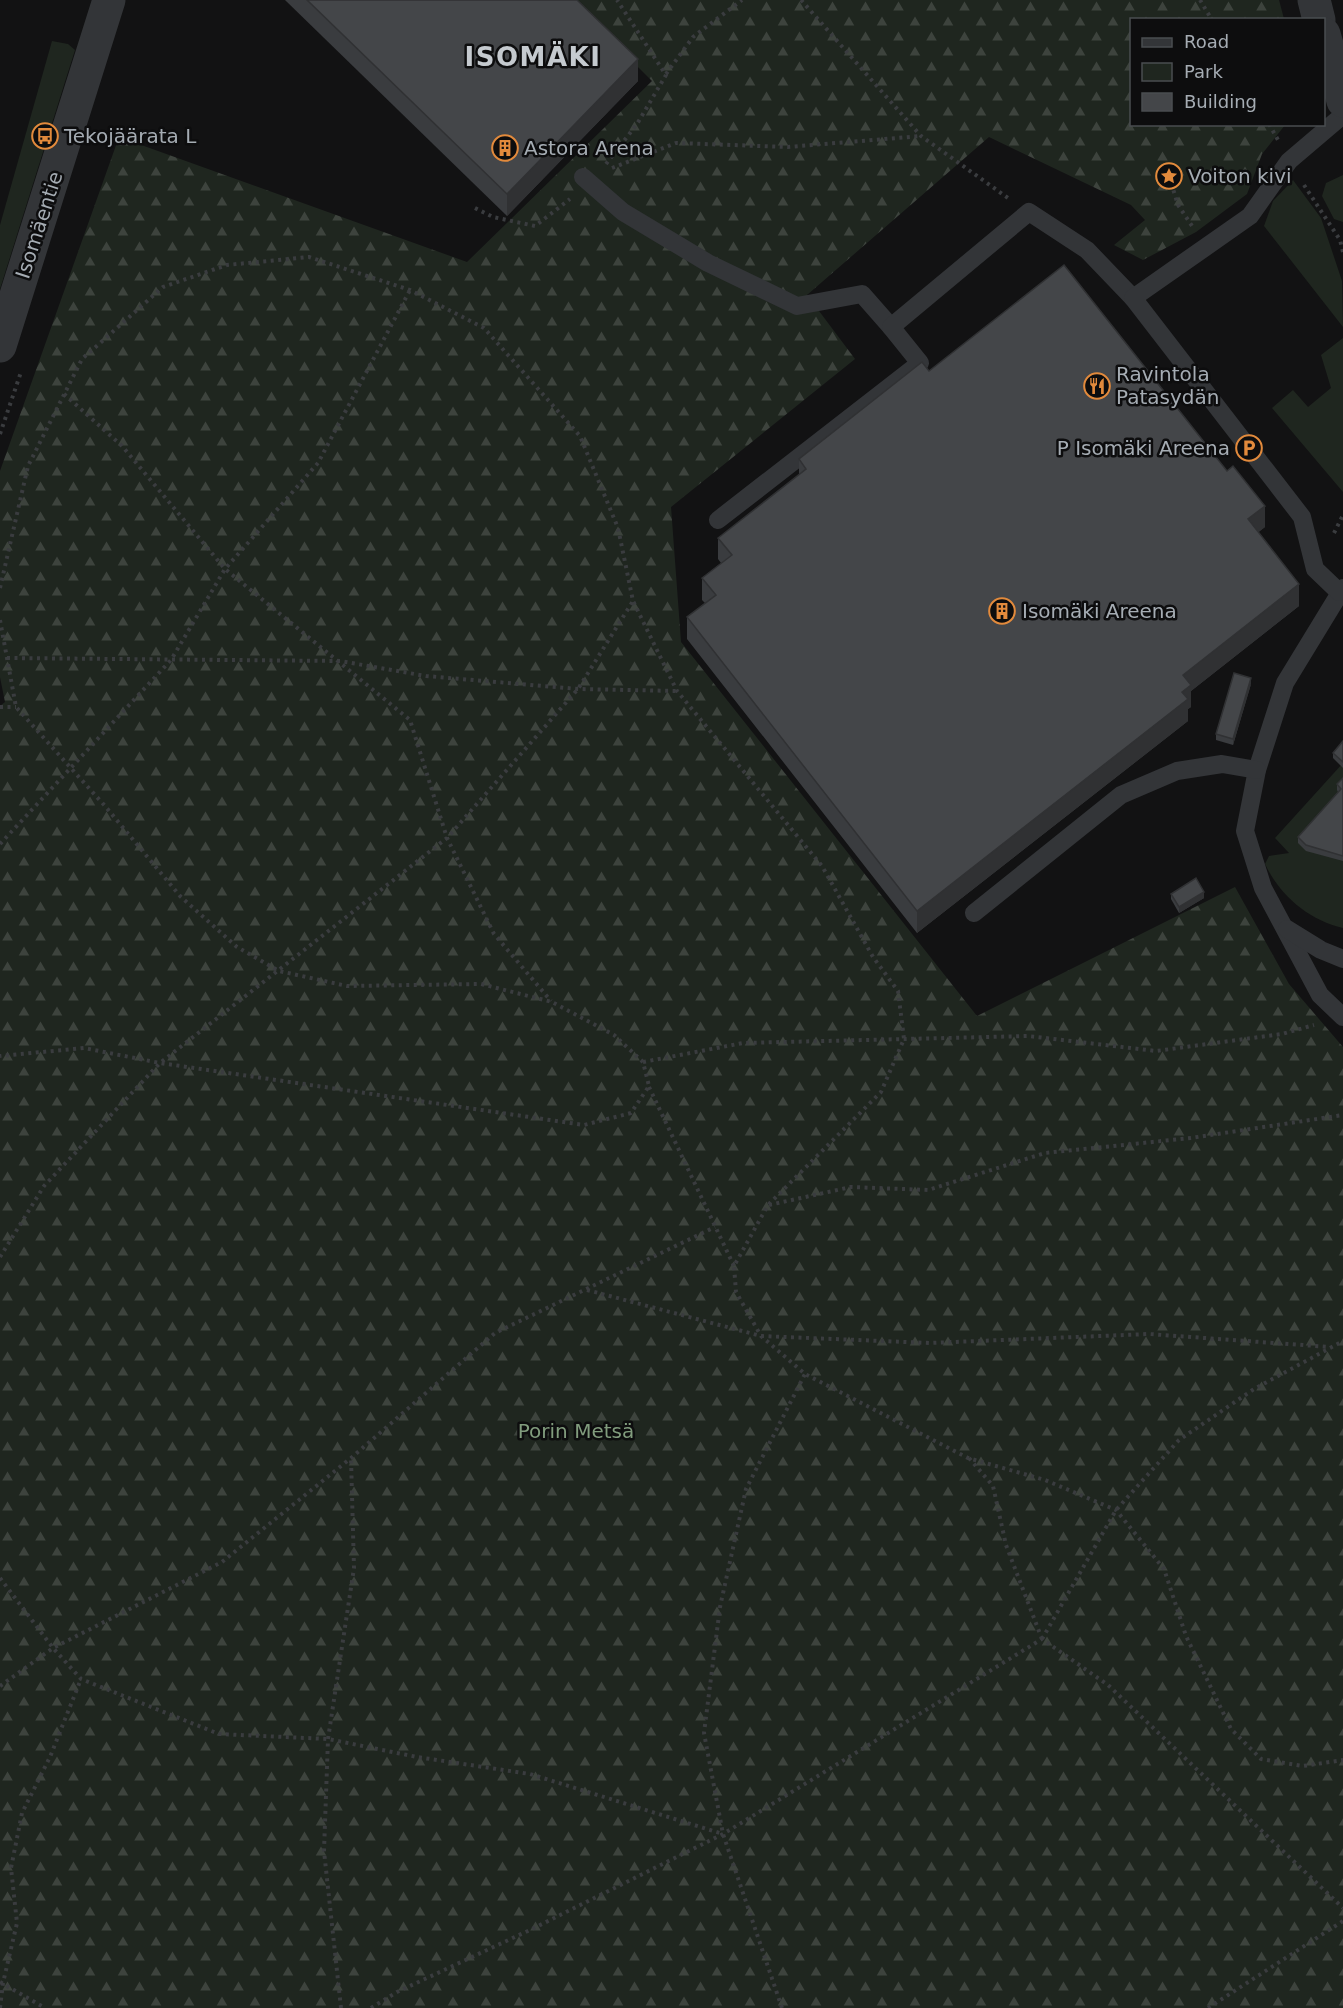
<svg xmlns="http://www.w3.org/2000/svg" width="1343" height="2008" viewBox="0 0 1343 2008" font-family="'DejaVu Sans',sans-serif">
<style>
.green{fill:#1f261f}
.forest{fill:url(#forest-firs)}
.lines{fill:none;stroke-linecap:round;stroke-linejoin:round}
.path{stroke:#3a3c3f;stroke-width:4;stroke-dasharray:3 4.5;stroke-linecap:butt}
.lane{stroke:#333538;stroke-width:18}
.street{stroke:#333538;stroke-width:33}
.wall{fill:#3a3c3f}
.shaded-wall{fill:#303133}
.building{fill:#444649;stroke:#303133;stroke-width:1.5}
.labels{text-anchor:middle;stroke-width:5;stroke-linejoin:round;paint-order:stroke}
.poi-label{font-size:20px;fill:#a5acb3;stroke:#0d0d0e;text-anchor:start}
.street-label{font-size:20px;fill:#a5acb3;stroke:#0d0d0e}
.park-label{font-size:20px;fill:#819c7d;stroke:#0d0d0e}
.district-label{font-size:26px;font-weight:bold;letter-spacing:1.5px;fill:#c5cacf;stroke:#0d0d0e}
</style>
<defs>
<pattern id="forest-firs" width="22" height="20" patternUnits="userSpaceOnUse" patternTransform="scale(1.5)"><rect width="22" height="20" fill="#1f261f"/><path d="M5 1l3.5 6h-7zM16 11l3.5 6h-7z" fill="#3d433d"/></pattern>
</defs>
<rect width="100%" height="100%" fill="#121213"/>
<!-- green -->
<g class="green">
<polygon points="52,41 68,44 75,50 0,289 0,225"/>
<polygon points="1343,175 1343,222 1334,219 1322,196 1326,183"/>
<polygon points="1293,180 1321,218 1342,281 1343,327 1264,226 1273,201"/>
<polygon points="1343,338 1343,492 1272,408 1293,390 1308,407 1331,388 1321,355"/>
<path d="M1343 763V928C1309 920 1280 896 1265 864L1269 856 1289 853 1275 838Z"/>
</g>
<!-- forest -->
<polygon class="forest" points="571,0 1279,0 1284,19 1132,20 1132,124 1285,125 1262,154 1247,194 1196,232 1143,260 1114,245 1145,220 1131,205 989,137 807,295 855,359 671,507 681,642 977,1016 1235,887 1289,984 1343,1047 1343,2008 0,2008 0,706 5,702 0,677 0,471 119,137 467,262 652,81"/>
<g class="lines">
<!-- path -->
<g class="path">
<polyline points="801,0 921,136 1008,198"/>
<polyline points="1200,0 1212,20"/>
<polyline points="666,74 693,37 742,0"/>
<polyline points="1269,124 1278,140"/>
<polyline points="606,164 637,124 666,75 617,0"/>
<polyline points="612,168 676,143 788,147 921,136"/>
<polyline points="1169,176 1178,205 1192,226"/>
<polyline points="1304,185 1340,240 1343,252"/>
<polyline points="475,208 493,217 535,226 570,199"/>
<polyline points="64,394 122,446 225,569 410,720 447,838 494,934 551,1001"/>
<polyline points="0,434 21,372"/>
<polyline points="1334,533 1343,515"/>
<polyline points="0,588 28,466 82,359 163,287 227,265 309,257 410,290 484,328 580,436 618,528 633,601 677,691 822,866 873,957 898,991 904,1039 881,1092 768,1205 734,1266 736,1292 761,1336 805,1374 968,1458 1045,1480 1116,1510 1164,1569 1186,1636 1231,1729 1261,1759 1303,1766 1343,1760"/>
<polyline points="0,620 16,707 105,806 180,896 237,947 279,971 347,986 481,984 552,1002 614,1035 643,1062 649,1086 631,1113 584,1125 160,1063 84,1048 0,1056"/>
<polyline points="7,658 340,661 426,676 578,689 677,691"/>
<polyline points="0,707 16,707"/>
<polyline points="0,844 171,660 225,569 318,463 410,290"/>
<polyline points="643,1062 743,1043 1028,1036 1156,1051 1282,1034 1314,1025"/>
<polyline points="649,1087 734,1266"/>
<polyline points="769,1205 851,1187 928,1190 1045,1153 1191,1138 1343,1115"/>
<polyline points="0,1257 44,1186 160,1063 447,838 578,689 633,601"/>
<polyline points="587,1290 761,1336 929,1343 1149,1334 1330,1347"/>
<polyline points="969,1458 993,1486 1006,1545 1042,1639"/>
<polyline points="0,1578 53,1648 81,1679 219,1734 328,1739 417,1757 530,1774 723,1834"/>
<polyline points="1042,1639 1116,1510 1179,1440 1254,1389 1343,1341"/>
<polyline points="0,1686 53,1648 222,1562 351,1458 495,1333 715,1227"/>
<polyline points="0,1982 45,2008"/>
<polyline points="0,2008 3,1983 17,1923 11,1868 22,1813 50,1757 81,1679"/>
<polyline points="341,2008 324,1851 328,1739 354,1568 351,1458"/>
<polyline points="371,2008 397,1992 532,1929 723,1834 1042,1639 1108,1685 1343,1908"/>
<polyline points="782,2008 723,1834 704,1733 720,1607 746,1489 805,1374"/>
<polyline points="1208,2008 1343,1921"/>
</g>
<!-- lane -->
<g class="lane">
<polyline points="583,177 623,212 708,263 797,306 862,294 891,327"/>
<polyline points="718,520 920,363 891,327 1029,212 1087,250 1133,298"/>
<polyline points="1343,588 1285,683 1257,770 1245,831 1263,888 1320,995 1343,1017"/>
<polyline points="1339,592 1315,569 1302,517 1133,298 1250,216 1289,161 1343,115"/>
<polyline points="974,913 1121,795 1177,771 1222,764 1257,770"/>
<polyline points="1287,929 1321,950 1343,959"/>
</g>
<!-- street -->
<g class="street">
<polyline points="1314,0 1319,20"/>
<polyline points="1324,34 1343,101"/>
<polyline points="0,346 109,0"/>
</g>
</g>
<!-- wall -->
<g class="wall">
<polygon points="285,0 577,0 638,81 507,216"/>
<polygon points="929,371 1265,527 1258,532 1299,606 1191,691 1191,707 1188,709 1188,721 917,933 687,639 687,617 705,603 702,600 702,578 721,563 718,559 718,538 799,475 799,459"/>
<polygon points="1251,684 1233,745 1216,740 1216,734"/>
<polygon points="1343,741 1343,768 1333,758 1333,753"/>
<polygon points="1343,778 1343,861 1306,851 1298,843 1298,837 1338,792 1337,790 1337,784"/>
<polygon points="1171,894 1204,898 1179,913 1171,899"/>
</g>
<!-- shaded-wall -->
<g class="shaded-wall">
<polygon points="638,59 638,81 507,216 507,194"/>
<polygon points="1265,506 1265,527 1248,541 1248,519"/>
<polygon points="1299,584 1299,606 1191,691 1191,707 1188,709 1188,721 917,933 917,911 1183,675"/>
<polygon points="1251,678 1251,684 1233,745 1233,739"/>
<polygon points="1204,892 1204,898 1179,913 1179,907"/>
</g>
<!-- building -->
<g class="building">
<polygon points="307,0 577,0 638,59 507,194"/>
<polygon points="1064,265 1227,471 1233,466 1265,506 1248,519 1299,584 1183,675 1191,685 1182,692 1188,699 917,911 687,617 716,595 702,578 732,555 718,538 806,469 799,459 922,362 929,371"/>
<polygon points="1234,673 1251,678 1233,739 1216,734"/>
<polygon points="1343,741 1343,762 1333,753"/>
<polygon points="1343,778 1343,856 1306,845 1298,837 1341,789 1337,784"/>
<polygon points="1196,878 1204,892 1179,907 1171,894"/>
</g>
<!-- icons -->
<defs>
<g id="bus-ring" transform="scale(1.35)"><circle r="9.5" fill="#0d0d0e" stroke="#e28a3c" stroke-width="1.5"/><path d="M-5-6H5V4H4V6H2V4H-2V6H-4V4H-5ZM-3.5-4V0h7V-4ZM-3.5 1.2v1.5H-2V1.2ZM2 1.2v1.5H3.5V1.2Z" fill="#e28a3c"/></g>
<g id="building-ring" transform="scale(1.35)"><circle r="9.5" fill="#0d0d0e" stroke="#e28a3c" stroke-width="1.5"/><path d="M-4-6H4V6H1V3H-1V6H-4ZM-2.5-4.3h1.7v1.8h-1.7ZM.8-4.3h1.7v1.8H.8ZM-2.5-1h1.7V.8h-1.7ZM.8-1h1.7V.8H.8Z" fill="#e28a3c"/></g>
<g id="sight-ring" transform="scale(1.35)"><circle r="9.5" fill="#0d0d0e" stroke="#e28a3c" stroke-width="1.5"/><path d="M0-6L1.8-2.2L6-1.7L2.9 1.2L3.7 5.4L0 3.3L-3.7 5.4L-2.9 1.2L-6-1.7L-1.8-2.2Z" fill="#e28a3c"/></g>
<g id="restaurant-ring" transform="scale(1.35)"><circle r="9.5" fill="#0d0d0e" stroke="#e28a3c" stroke-width="1.5"/><path d="M-5-6h1v4h1v-4h1v4h1v-4h1v5L-1.5 .5V6h-2V.5L-5-1ZM5-6V6H3V1.5H1.5Q1.5-4 5-6Z" fill="#e28a3c"/></g>
<g id="parking-ring" transform="scale(1.35)"><circle r="9.5" fill="#0d0d0e" stroke="#e28a3c" stroke-width="1.5"/><path d="M-3.5-5.5H1a3.5 3.5 0 0 1 0 7H-1V5.5H-3.5ZM-1-3.4V-.6H.8a1.4 1.4 0 0 0 0-2.8Z" fill="#e28a3c"/></g>
</defs>
<g fill-rule="evenodd">
<use href="#bus-ring" x="45" y="136"/>
<use href="#building-ring" x="505" y="148"/>
<use href="#sight-ring" x="1169" y="176"/>
<use href="#restaurant-ring" x="1097" y="386"/>
<use href="#parking-ring" x="1249" y="448"/>
<use href="#building-ring" x="1002" y="611"/>
</g>
<g class="labels">
<!-- poi labels -->
<g class="poi-label">
<text x="64" y="143">Tekojäärata L</text>
<text x="524" y="155">Astora Arena</text>
<text x="1188" y="183">Voiton kivi</text>
<text x="1116" y="381">Ravintola<tspan x="1116" dy="23">Patasydän</tspan></text>
<text x="1230" y="455" text-anchor="end">P Isomäki Areena</text>
<text x="1022" y="618">Isomäki Areena</text>
</g>
<!-- street labels -->
<g class="street-label">
<text transform="translate(39 225) rotate(-72)" y="7">Isomäentie</text>
</g>
<!-- park labels -->
<g class="park-label">
<text x="576" y="1438">Porin Metsä</text>
</g>
<!-- district labels -->
<g class="district-label">
<text x="533" y="66">ISOMÄKI</text>
</g>
</g>
<!-- legend -->
<rect x="1130" y="18" width="195" height="108" fill="#0d0d0e" stroke="#4a4d50" stroke-width="1.5"/>
<rect x="1142" y="38" width="30" height="9" fill="#333538" stroke="#4a4d50" stroke-width="1.5"/>
<text x="1184" y="48" font-size="18" fill="#a5acb3">Road</text>
<rect x="1142" y="63" width="30" height="18" fill="#1f261f" stroke="#4a4d50" stroke-width="1.5"/>
<text x="1184" y="78" font-size="18" fill="#a5acb3">Park</text>
<rect x="1142" y="93" width="30" height="18" fill="#444649" stroke="#4a4d50" stroke-width="1.5"/>
<text x="1184" y="108" font-size="18" fill="#a5acb3">Building</text>
</svg>
